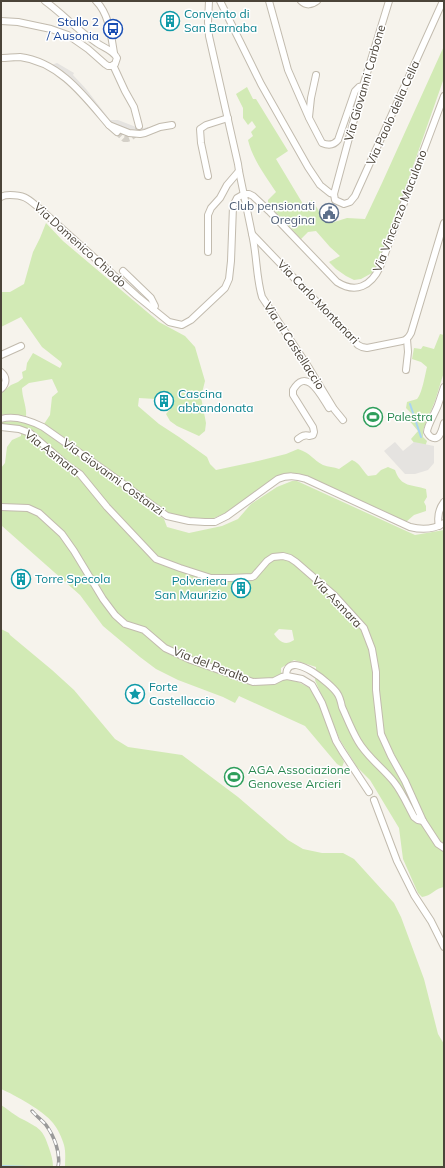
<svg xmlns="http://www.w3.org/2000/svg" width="445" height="1168" viewBox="0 0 445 1168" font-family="Mulish,sans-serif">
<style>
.green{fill:#d2eab5;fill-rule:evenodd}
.parking{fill:#e5e3e0}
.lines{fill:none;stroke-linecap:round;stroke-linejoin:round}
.stream{stroke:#a9d4f2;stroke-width:2}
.street-tunnel{stroke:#d4d0c8;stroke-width:6;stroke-dasharray:6 3;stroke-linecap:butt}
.street-casing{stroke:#c2bbae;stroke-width:8}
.street{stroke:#fff;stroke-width:6}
.rail-casing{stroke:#9a9a9a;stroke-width:3.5}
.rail{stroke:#fff;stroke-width:2;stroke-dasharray:6;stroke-linecap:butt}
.labels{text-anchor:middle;stroke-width:3;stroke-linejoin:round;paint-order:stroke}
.culture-label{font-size:12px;fill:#0d838f;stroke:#fff;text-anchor:start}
.transit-label{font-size:12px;fill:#164399;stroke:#fff;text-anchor:end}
.street-label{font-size:12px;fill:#4b4439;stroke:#fff}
.service-label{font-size:12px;fill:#4e5e75;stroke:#fff;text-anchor:end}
.leisure-label{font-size:12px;fill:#27864d;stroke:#fff;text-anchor:start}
</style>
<rect width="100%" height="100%" fill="#f6f3ec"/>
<!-- green -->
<g class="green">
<path d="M444 46V78L391 229 377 265 372 273 361 279 354 280 346 276 336 269 329 262 340 256 330 247 316 231 308 232 301 239 268 204V200L276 192C266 177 252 158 248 140L253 136 251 132 256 127 252 121 248 125 243 118V108L236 94 247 87 253 99H256L288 151 276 159 303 204 312 200 324 219 331 223 347 218 365 219 382 183Z"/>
<path d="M46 223 63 241 159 322 185 336 195 347 205 381 201 397 206 423 205 431 199 436 177 426 170 421 166 414 171 408 174 400 170 394 162 395 155 399 139 398 138 406 159 424 179 437 207 457 210 464 216 470 258 461 286 454 298 449C311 453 313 460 323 465 328 467 334 467 339 469L352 460C361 464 361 469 368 476L376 475 381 470 388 467 395 470C401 488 412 484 426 489L427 497 424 502 426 506V511L414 515 406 522 307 476C296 472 288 472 277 476L226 513 214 518 205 519 190 518 168 513 109 469 44 424 50 415 52 397 58 392 52 379 29 383 22 388C22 397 27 407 26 416L6 414 1 415V393L11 385 18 382 23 378 22 372 26 370 27 363 33 353 60 368 62 364 61 362 42 347 21 317 1 327V292H10L24 284 33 252 40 238Z"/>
<path d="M440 334 444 335V372L435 401 423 430V437L427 441 425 447 416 445 411 439 418 431 408 419 412 414 406 408 407 402C410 401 414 400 417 399 422 394 425 375 427 367L421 362 412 359 414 348 421 349 423 346 434 349Z"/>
<path d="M15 421 34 424 62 445 89 462 128 491 155 513 164 519 167 527 189 533 222 526 238 519 251 504 277 487 292 481H297L415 535 444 530V887C436 888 431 896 422 897L418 893 403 859 399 828 370 780 357 767 340 740 315 680 316 667 294 660 281 668V672L286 679 298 682 310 688 318 702 339 752 344 762 342 767 337 764 305 726 239 696 235 703 223 697 178 680 156 669 140 657 103 626 80 595 2 526 1 527V468L5 463 7 447 12 440 21 436V433L2 425V422ZM279 629 292 630 294 640C285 646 280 642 274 634Z"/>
<path d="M1 629 9 633 10 635 52 670 74 690 115 739 128 747 182 755 238 797 288 840 303 849 322 853H343L354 859 394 903 401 917 424 979 438 1034 444 1044V1167H65C65 1160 66 1152 64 1145 62 1138 58 1129 53 1123 44 1111 15 1095 1 1089Z"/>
<path d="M1 1105C8 1109 15 1116 22 1119 39 1128 43 1129 49 1148 51 1154 53 1160 53 1167H1Z"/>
</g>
<!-- parking -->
<g class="parking">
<polygon points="57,63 74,73 73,75 86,89 110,120 118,120 136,127 144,128 148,127 148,130 140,131 130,130 108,122 51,65"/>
<polygon points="395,442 403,451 414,442 434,446 434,463 428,470 415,474 405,474 384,451"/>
</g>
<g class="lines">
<!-- stream -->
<g class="stream">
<polyline points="410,404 421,437"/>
<polyline points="1,1166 28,1167"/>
</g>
<!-- street-tunnel -->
<path class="street-tunnel" d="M117 132 124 139C131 140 138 133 139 126"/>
<!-- street casing -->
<g class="street-casing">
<g id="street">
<path d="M96 1C109 14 111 35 114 53"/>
<path d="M209 1 208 22 209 36 238 164 239 171 252 234 358 345 362 347 367 348 402 341C407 340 409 337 411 333L444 223"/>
<polyline points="220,1 261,84 308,167 320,185 330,193 334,194"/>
<path d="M269 1 288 70 309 118 322 143C329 146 334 145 338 140L355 91 359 87 363 86"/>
<path d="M301 1C306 6 312 5 317 1"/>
<polyline points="389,1 363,86 334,194 335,200 344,204 350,202 355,196 443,1"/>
<path d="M1 21 18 22 51 29 68 35 88 49 105 64 108 66H112L115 64 117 58C113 50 104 48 97 43 78 31 63 14 45 1"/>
<path d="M1 58C7 58 14 57 20 57 60 62 85 97 109 125"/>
<polyline points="113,65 125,91 134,107 139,126"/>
<polyline points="309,117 311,98 316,75"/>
<polyline points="117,132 109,125 129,133 140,134 145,133 160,127 172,125"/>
<polyline points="208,176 201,143 200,129 206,125 228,118"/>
<path d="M244 194H249L253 196 269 211 337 282C356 294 371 286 380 267L444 96"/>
<path d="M1 197C4 195 6 195 10 195 25 195 28 199 39 208L137 296 169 322 182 325 191 320 225 288 229 279 231 261 233 206 237 198 244 194"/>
<path d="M252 234C257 255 256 277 262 297L309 368 334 409 343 420"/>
<polyline points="208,252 208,215 211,208 220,198 227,185 239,171"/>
<polyline points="123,271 151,298 155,306 153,309"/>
<polyline points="1,355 21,346"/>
<polyline points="406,370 408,352 407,339"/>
<path d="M1 372C7 377 7 383 1 389"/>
<path d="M444 387C442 393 440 399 438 405 436 411 427 426 427 432 428 434 429 436 431 437 440 442 442 429 444 423"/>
<path d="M1 419C14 415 31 421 43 427L107 472 167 516 189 521 205 522H215L227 516 278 479C288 475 296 476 306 479L410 527C422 530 433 530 444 523"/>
<path d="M1 427 19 429 30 433 68 466 80 474 107 507 156 559 180 568 211 578H230L252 577 254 576 267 561 273 557 283 556 290 558 296 562 334 595 364 628 372 649 376 672V690L381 734 391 756 405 781 423 821 418 820 414 817C408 806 402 792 394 782 383 768 367 757 358 741 352 731 347 718 342 707 341 702 340 697 337 693 331 684 294 653 287 670 286 673 286 673 287 676"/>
<path d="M298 439C302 436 305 434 309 436L313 435 314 432 313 427 293 395V390C307 366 321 396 329 408"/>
<polyline points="1,507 28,508 39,513 62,534 74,551 103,599 115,615 125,624 144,630 165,648 191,660 253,682 274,681 282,677 287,676 302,679 312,685 322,703 336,741 342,751 369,792"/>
<path d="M439 526C437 517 438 510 444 502"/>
<polyline points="374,800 397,861 414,895 431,921 444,947"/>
<polyline points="423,821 438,844 444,848"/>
</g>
</g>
<!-- street -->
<use href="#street" class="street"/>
<!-- rail casing -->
<g class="rail-casing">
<path id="rail" d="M32 1111C36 1116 42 1120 46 1125 54 1136 61 1153 58 1167"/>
</g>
<!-- rail -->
<use href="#rail" class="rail"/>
</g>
<!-- icons -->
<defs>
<g id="building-ring" transform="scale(1)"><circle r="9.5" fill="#fff" stroke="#0f9aa8" stroke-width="1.5"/><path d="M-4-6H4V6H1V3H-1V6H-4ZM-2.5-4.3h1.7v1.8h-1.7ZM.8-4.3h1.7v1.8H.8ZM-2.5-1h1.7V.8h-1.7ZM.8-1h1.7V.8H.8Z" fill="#0f9aa8"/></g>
<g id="bus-ring" transform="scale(1)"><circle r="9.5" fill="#fff" stroke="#1a4fb4" stroke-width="1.5"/><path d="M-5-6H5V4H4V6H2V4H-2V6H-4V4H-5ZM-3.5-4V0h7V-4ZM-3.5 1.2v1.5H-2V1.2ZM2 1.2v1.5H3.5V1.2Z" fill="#1a4fb4"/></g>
<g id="civic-ring" transform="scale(1)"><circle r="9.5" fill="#fff" stroke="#5c6f8a" stroke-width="1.5"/><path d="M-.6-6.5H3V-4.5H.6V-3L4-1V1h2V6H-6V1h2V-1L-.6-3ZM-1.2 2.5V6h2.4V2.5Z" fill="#5c6f8a"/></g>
<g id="stadium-ring" transform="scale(1)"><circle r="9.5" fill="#fff" stroke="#2e9e5b" stroke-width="1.5"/><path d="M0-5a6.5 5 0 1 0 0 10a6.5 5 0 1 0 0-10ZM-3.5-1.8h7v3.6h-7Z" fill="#2e9e5b"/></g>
<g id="sight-ring" transform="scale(1)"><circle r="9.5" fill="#fff" stroke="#0f9aa8" stroke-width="1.5"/><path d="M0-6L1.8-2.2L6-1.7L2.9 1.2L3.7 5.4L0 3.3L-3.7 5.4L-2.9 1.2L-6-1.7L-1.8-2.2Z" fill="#0f9aa8"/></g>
</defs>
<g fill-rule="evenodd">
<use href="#building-ring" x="170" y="21"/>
<use href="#bus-ring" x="113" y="29"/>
<use href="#civic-ring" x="329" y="213"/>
<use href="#building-ring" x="164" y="401"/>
<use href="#stadium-ring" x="373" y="417"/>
<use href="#building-ring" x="21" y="579"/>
<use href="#building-ring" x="241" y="588"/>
<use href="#sight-ring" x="135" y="694"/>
<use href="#stadium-ring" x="234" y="777"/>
</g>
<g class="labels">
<!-- culture labels -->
<g class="culture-label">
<text x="184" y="18">Convento di<tspan x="184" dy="14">San Barnaba</tspan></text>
<text x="178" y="398">Cascina<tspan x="178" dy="14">abbandonata</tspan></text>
<text x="35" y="583">Torre Specola</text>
<text x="227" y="585" text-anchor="end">Polveriera<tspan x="227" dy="14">San Maurizio</tspan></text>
<text x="149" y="691">Forte<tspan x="149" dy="14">Castellaccio</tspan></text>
</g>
<!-- transit labels -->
<g class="transit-label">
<text x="99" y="26">Stallo 2<tspan x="99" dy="14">/ Ausonia</tspan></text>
</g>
<!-- street labels -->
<g class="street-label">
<text transform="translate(365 83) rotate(-74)" y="4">Via Giovanni Carbone</text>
<text transform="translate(393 113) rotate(-66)" y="4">Via Paolo della Cella</text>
<text transform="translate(400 211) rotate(-69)" y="4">Via Vincenzo Maculano</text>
<text transform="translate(80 245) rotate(42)" y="4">Via Domenico Chiodo</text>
<text transform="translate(318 302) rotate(46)" y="4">Via Carlo Montanari</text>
<text transform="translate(294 346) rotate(57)" y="4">Via al Castellaccio</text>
<text transform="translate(52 453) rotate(38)" y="4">Via Asmara</text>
<text transform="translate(113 477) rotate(36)" y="4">Via Giovanni Costanzi</text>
<text transform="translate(337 602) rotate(46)" y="4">Via Asmara</text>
<text transform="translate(211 665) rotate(21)" y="4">Via del Peralto</text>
</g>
<!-- service labels -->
<g class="service-label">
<text x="315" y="210">Club pensionati<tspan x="315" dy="14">Oregina</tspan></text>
</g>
<!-- leisure labels -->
<g class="leisure-label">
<text x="387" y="421">Palestra</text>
<text x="248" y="774">AGA Associazione<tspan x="248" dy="14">Genovese Arcieri</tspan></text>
</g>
</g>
<!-- border -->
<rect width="445" height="1168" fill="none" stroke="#4b4439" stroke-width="4"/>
</svg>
